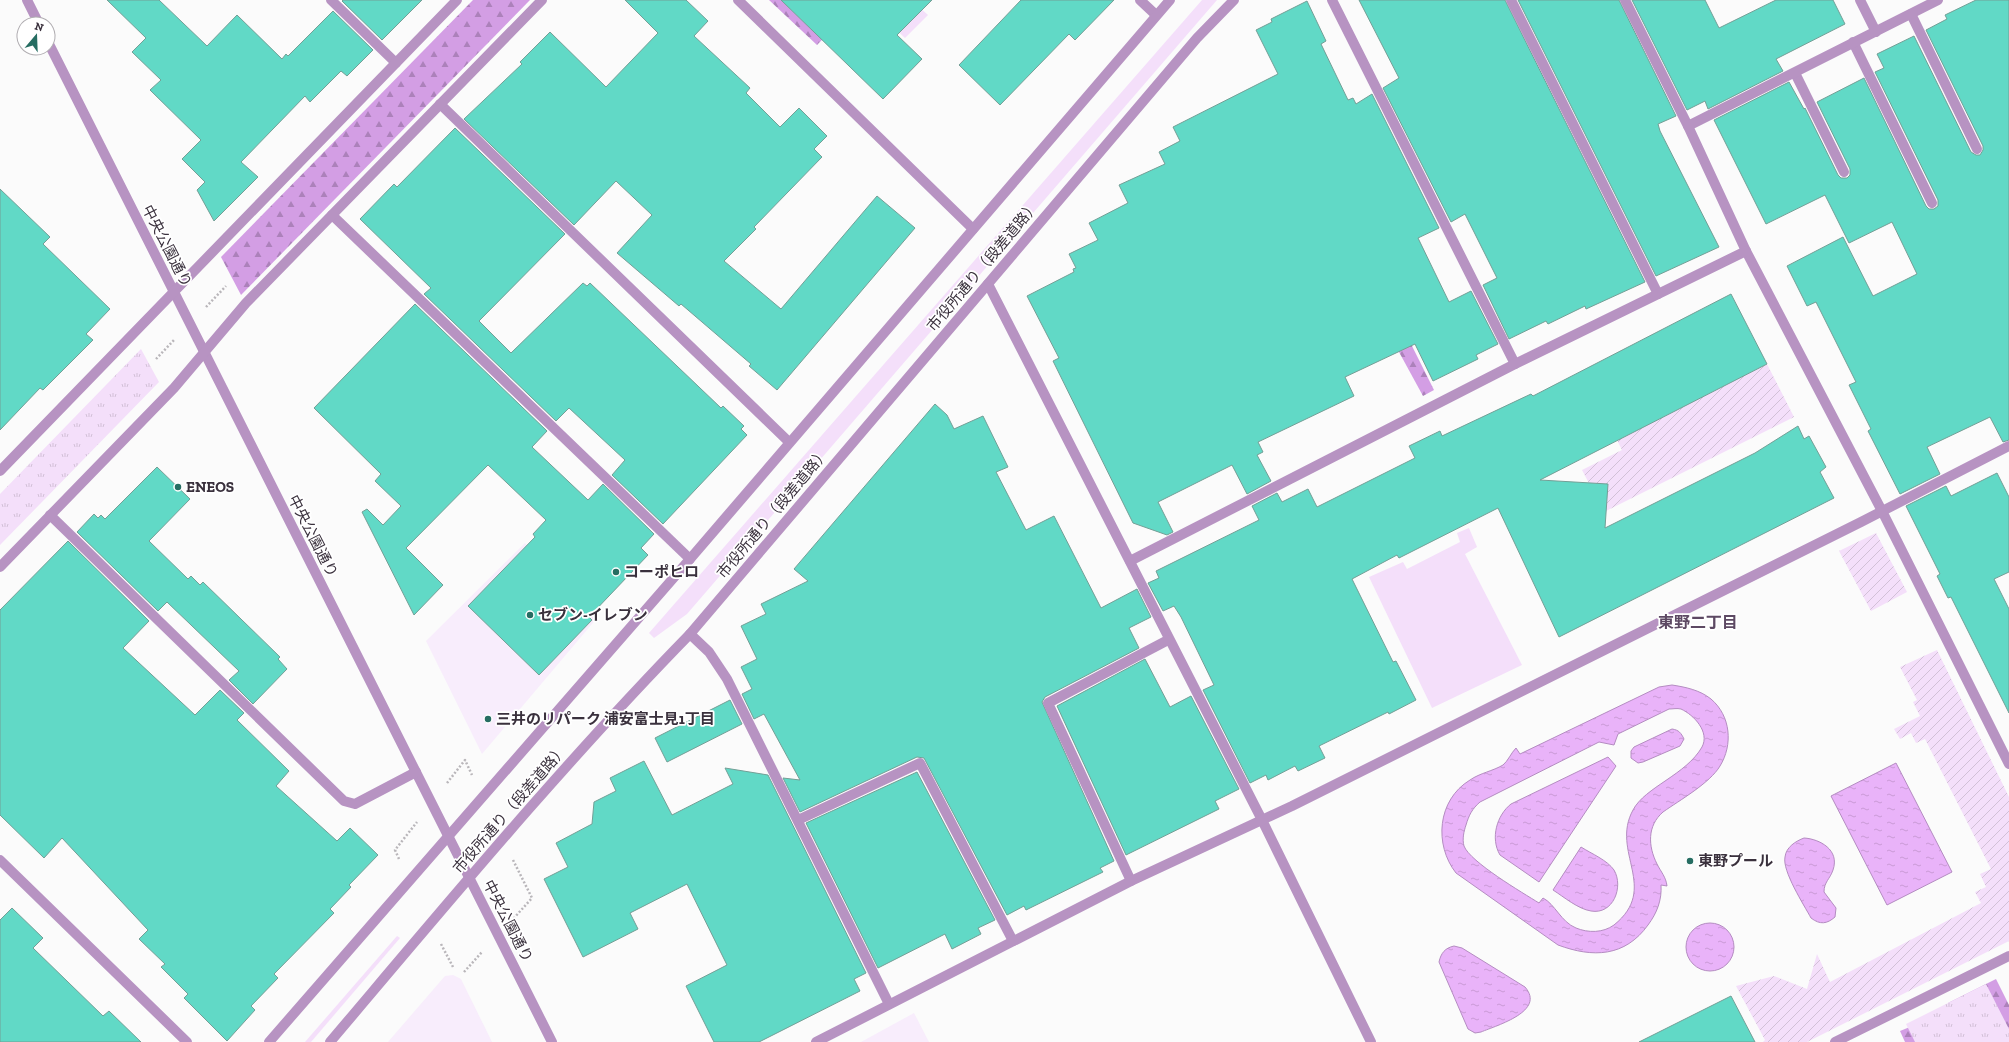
<svg xmlns="http://www.w3.org/2000/svg" width="2009" height="1042" viewBox="0 0 2009 1042" font-family="'Zilla Slab','Noto Sans JP',serif">
<style>
.built{fill:#f8edfc}
.grass{fill:#f4dffa}
.forest{fill:url(#forest-firs)}
.park{fill:url(#park-tufts)}
.garden{fill:url(#garden-furrows)}
.water{fill:url(#water-ripples);stroke:#b48cc1;fill-rule:evenodd}
.building{fill:#61d9c6;stroke:#739f96}
.lines{fill:none;stroke-linecap:round;stroke-linejoin:round}
.path{stroke:#b9b6ba;stroke-width:2.5;stroke-dasharray:2 2;stroke-linecap:butt}
.minor{stroke:#b793c2;stroke-width:10}
.poi-dot{fill:#266d62;stroke:#fff;stroke-width:1.5}
.labels{text-anchor:middle;stroke-width:3.5;stroke-linejoin:round;paint-order:stroke}
.street-label{font-size:15px;fill:#3a313d;stroke:#fff}
.poi-label{font-size:15px;font-weight:bold;fill:#3a313d;stroke:#fff;text-anchor:start}
.neighbourhood-label{font-size:16px;font-weight:bold;fill:#5d4963;stroke:#fff}
</style>
<defs>
<pattern id="forest-firs" width="22" height="20" patternUnits="userSpaceOnUse"><rect width="22" height="20" fill="#d39ee4"/><path d="M5 1l3.5 6h-7zM16 11l3.5 6h-7z" fill="#ac81ba"/></pattern>
<pattern id="park-tufts" width="24" height="20" patternUnits="userSpaceOnUse"><rect width="24" height="20" fill="#f4dffa"/><path d="M3 7l-1-3M5 7V3M7 7l1-3M15 17l-1-3M17 17v-4M19 17l1-3" fill="none" stroke="#d2c0d7"/></pattern>
<pattern id="garden-furrows" width="10" height="10" patternUnits="userSpaceOnUse"><rect width="10" height="10" fill="#f4dffa"/><path d="M-1 1l2-2M0 10L10 0M9 11l2-2" fill="none" stroke="#d2c0d7"/></pattern>
<pattern id="water-ripples" width="26" height="14" patternUnits="userSpaceOnUse"><rect width="26" height="14" fill="#e9b3f9"/><path d="M2 4q2-2 4 0t4 0M15 11q2-2 4 0t4 0" fill="none" stroke="#c99ad6"/></pattern>
</defs>
<rect width="100%" height="100%" fill="#fbfbfb"/>
<!-- built -->
<g class="built">
<polygon points="525,543 597,618 482,754 426,641"/>
<polygon points="453,975 461,979 492,1042 388,1042 445,976"/>
<polygon points="914,1013 929,1042 861,1042"/>
</g>
<!-- grass -->
<g class="grass">
<polygon points="865,0 911,0 928,15 905,38"/>
<polygon points="1202,0 1217,0 687,614 654,638 649,633"/>
<polygon points="1469,528 1477,547 1465,554 1522,665 1432,708 1369,577 1403,562 1407,569 1460,542 1457,533"/>
<polygon points="397,936 400,938 311,1042 305,1042"/>
</g>
<!-- forest -->
<g class="forest">
<polygon points="473,0 530,0 241,295 221,257"/>
<polygon points="769,0 781,0 811,29 839,0 861,0 817,45"/>
<polygon points="1325,172 1434,390 1423,396 1399,352 1314,177"/>
<polygon points="1996,979 2009,1005 2009,1036 1948,1003"/>
<polygon points="1917,1024 1925,1042 1905,1042 1900,1031"/>
</g>
<!-- park -->
<g class="park">
<polygon points="141,349 159,382 0,545 0,494"/>
<polygon points="1986,984 2009,1029 2009,1042 1915,1042 1906,1024"/>
</g>
<!-- garden -->
<g class="garden">
<polygon points="1767,364 1794,417 1604,512 1582,470 1622,450 1617,440"/>
<polygon points="1876,533 1907,592 1871,611 1839,551"/>
<polygon points="1937,650 2009,797 2009,941 1807,1042 1763,1042 1765,1040 1736,986 1774,976 1807,989 1817,954 1830,982 1981,903 1975,892 1986,887 1980,874 1991,869 1925,739 1916,743 1911,733 1900,739 1894,729 1920,716 1913,702 1917,700 1900,667"/>
</g>
<!-- water -->
<g class="water">
<path d="M1672 685C1685 687 1700 690 1711 699 1731 716 1733 745 1720 766 1710 783 1680 800 1663 812 1647 826 1648 846 1657 864 1661 872 1666 877 1667 886L1661 885C1662 900 1657 913 1648 925 1625 957 1593 958 1558 945L1456 873C1434 845 1437 800 1470 780 1480 773 1493 771 1503 765 1508 761 1511 753 1516 748L1520 754 1659 687ZM1669 709C1673 709 1677 708 1681 709 1694 715 1710 732 1702 747 1686 775 1645 787 1633 810 1610 852 1660 888 1614 925 1603 933 1588 933 1576 928 1561 922 1555 904 1543 898L1539 903C1523 893 1470 862 1464 846 1462 839 1464 831 1466 825 1469 815 1472 809 1480 802L1599 742 1614 745 1618 734Z"/>
<path d="M1672 729C1679 730 1681 733 1684 739L1680 746 1643 762 1638 763 1631 758V751L1634 747Z"/>
<path d="M1608 757 1616 766 1539 882 1500 855C1490 838 1497 815 1511 804Z"/>
<polygon points="1896,763 1952,872 1887,905 1831,796"/>
<path d="M1804 838C1820 839 1840 850 1833 870 1830 879 1824 882 1824 892L1836 908 1835 917C1827 924 1820 925 1811 918 1804 905 1782 871 1785 857 1786 847 1796 841 1804 838Z"/>
<path d="M1581 847C1592 854 1607 860 1614 870 1624 887 1613 915 1591 911 1578 909 1564 897 1553 890Z"/>
<circle cx="1710" cy="947" r="24"/>
<path d="M1454 946 1462 948 1525 987C1546 1011 1498 1025 1481 1032L1475 1033 1468 1029 1439 962C1441 953 1445 948 1454 946Z"/>
</g>
<!-- building -->
<g class="building">
<polygon points="107,0 159,0 207,46 237,15 282,59 286,54 288,56 333,11 373,50 347,76 341,71 310,102 305,96 241,162 258,177 214,221 197,190 205,182 182,159 201,140 150,90 161,80 132,52 146,38"/>
<polygon points="343,0 422,0 382,40 342,1"/>
<polygon points="625,0 686,0 708,21 694,36 750,88 746,93 780,127 799,108 827,136 814,149 822,157 754,227 756,229 724,261 781,309 877,196 915,228 777,390 749,366 751,364 681,304 679,306 617,253 652,215 616,181 574,225 464,119 522,64 520,62 550,32 606,87 658,33"/>
<polygon points="781,0 932,0 897,35 922,59 883,99"/>
<polygon points="1021,0 1114,0 1075,40 1069,34 1000,105 959,65"/>
<polygon points="1359,0 1505,0 1645,282 1586,309 1585,306 1548,324 1546,321 1509,339 1483,285 1497,278 1465,214 1451,222 1383,88 1399,78"/>
<polygon points="1518,0 1619,0 1676,116 1658,124 1660,131 1719,247 1656,276"/>
<polygon points="1632,0 1705,0 1719,28 1776,0 1833,0 1845,24 1776,59 1783,71 1708,109 1705,101 1687,110"/>
<polygon points="1976,0 2009,0 2009,440 2003,442 1990,417 1927,447 1940,474 1900,494 1868,431 1871,429 1849,385 1856,382 1816,302 1807,306 1787,266 1843,237 1873,296 1917,274 1892,222 1849,243 1825,195 1766,224 1714,120 1789,82 1804,109 1805,108 1838,175 1841,178 1847,178 1850,175 1850,169 1817,102 1864,78 1926,206 1929,209 1934,209 1938,206 1938,200 1875,72 1884,68 1877,54 1914,36 1971,152 1976,155 1980,155 1983,150 1983,146 1926,30 1947,19 1945,15"/>
<polygon points="1307,1 1326,41 1321,44 1348,100 1353,98 1356,104 1372,94 1439,228 1418,238 1449,302 1471,291 1498,344 1476,355 1478,359 1433,381 1415,344 1345,377 1354,396 1258,442 1263,452 1257,455 1271,481 1247,494 1232,465 1158,502 1173,532 1167,535 1133,523 1053,361 1059,358 1027,296 1074,272 1073,269 1076,268 1069,254 1098,240 1089,223 1128,203 1119,185 1165,164 1159,152 1180,141 1173,127 1278,74 1256,30 1272,22 1271,19"/>
<polygon points="455,128 565,234 479,321 511,353 583,283 587,286 590,283 721,408 723,406 744,426 741,429 747,435 663,524 612,475 625,460 569,408 556,421 424,294 431,288 360,219 394,184 397,187"/>
<polygon points="0,189 50,237 43,244 110,309 86,334 93,340 43,390 40,388 0,430"/>
<polygon points="1731,294 1767,364 1540,480 1608,484 1605,528 1755,453 1798,426 1804,439 1809,436 1826,467 1820,472 1834,498 1559,637 1498,508 1399,558 1397,555 1352,579 1393,662 1396,661 1416,700 1389,714 1388,712 1319,746 1325,758 1298,771 1295,766 1268,780 1266,775 1250,783 1203,690 1214,685 1181,617 1174,606 1163,611 1148,583 1159,578 1156,571 1259,520 1252,506 1277,493 1282,502 1308,489 1317,507 1415,458 1409,446 1440,431 1442,436 1531,394 1533,396"/>
<polygon points="415,304 547,431 532,447 588,500 603,484 654,534 641,548 648,555 589,617 592,620 539,675 468,606 535,537 533,534 546,520 488,465 406,548 443,585 414,615 362,512 367,509 383,525 401,506 375,481 381,474 314,408"/>
<polygon points="935,404 947,415 954,429 983,416 1008,467 996,472 1026,530 1054,516 1101,608 1137,589 1151,617 1129,628 1139,648 1045,697 1042,702 1114,861 1100,868 1103,872 1026,910 1024,906 1007,915 924,758 917,757 800,812 783,778 800,780 764,714 754,719 742,694 752,689 741,667 757,659 741,626 766,614 761,604 808,581 794,569"/>
<polygon points="157,467 190,499 149,541 188,579 191,576 200,585 203,582 280,657 278,659 287,669 253,704 229,680 239,671 167,602 158,611 77,532 94,514 98,518 101,515 105,519"/>
<polygon points="1997,473 2009,497 2009,572 1994,579 2009,609 2009,713 1951,597 1948,598 1937,576 1940,574 1906,506 1946,486 1951,496"/>
<polygon points="68,541 149,621 123,648 195,715 220,690 244,713 237,720 289,771 276,786 337,841 350,828 378,855 349,885 351,887 330,909 334,913 274,974 278,978 251,1006 255,1010 227,1041 184,998 188,994 161,967 165,964 139,939 148,930 62,838 44,858 0,815 0,610"/>
<polygon points="1145,659 1170,707 1191,696 1239,789 1215,801 1219,809 1126,855 1057,706"/>
<polygon points="730,700 742,724 667,762 655,738"/>
<polygon points="644,761 672,815 733,784 725,768 768,775 866,973 854,979 860,991 759,1042 714,1042 686,986 727,965 687,884 630,913 638,929 583,957 544,879 568,867 556,843 592,824 594,802 616,791 610,778"/>
<polygon points="917,772 995,920 978,928 981,934 952,949 945,934 878,968 806,823"/>
<polygon points="12,908 43,938 33,948 103,1016 109,1011 141,1042 0,1042 0,920"/>
<polygon points="1731,996 1755,1042 1639,1042"/>
</g>
<g class="lines">
<!-- path -->
<g class="path">
<polyline points="206,307 226,286"/>
<polyline points="156,359 174,340"/>
<polyline points="447,783 465,760 472,775"/>
<polyline points="399,859 395,850 417,822"/>
<polyline points="513,860 532,898 514,918"/>
<polyline points="441,944 453,967"/>
<polyline points="464,972 482,952"/>
</g>
<!-- minor -->
<g class="minor">
<polyline points="27,0 39,24"/>
<polyline points="331,0 396,63"/>
<polyline points="738,0 973,229"/>
<polyline points="1140,0 1156,15"/>
<polyline points="1332,0 1515,364"/>
<polyline points="1511,0 1658,294"/>
<polyline points="1625,0 1688,126 1746,251 1882,511 2009,764"/>
<polyline points="1860,0 1876,32"/>
<polyline points="1911,14 1977,149"/>
<polyline points="48,42 552,1042"/>
<polyline points="1853,42 1932,203"/>
<polyline points="1795,73 1844,172"/>
<polyline points="440,104 789,442"/>
<polyline points="1688,126 1938,0"/>
<polyline points="332,215 690,559"/>
<polyline points="988,284 1262,820 1371,1042"/>
<polyline points="0,471 457,0"/>
<polyline points="50,515 344,801 355,804 416,772"/>
<polyline points="1130,561 1515,364 1746,251"/>
<polyline points="0,567 174,388 246,303 542,0"/>
<polyline points="690,634 709,652 727,679 889,1004"/>
<polyline points="798,820 920,763 1013,941"/>
<polyline points="0,860 187,1042"/>
<polyline points="1131,881 1048,703 1168,640"/>
<polyline points="269,1042 690,559 1170,0"/>
<path d="M330 1042C447 904 563 764 690 634L1197 38 1234 0"/>
<polyline points="816,1042 1131,881 1292,806 1861,522 2009,446"/>
<polyline points="1835,1042 2009,956"/>
</g>
</g>
<!-- markers -->
<g class="poi-dot">
<circle cx="178" cy="487" r="4"/>
<circle cx="616" cy="572" r="4"/>
<circle cx="530" cy="615" r="4"/>
<circle cx="488" cy="719" r="4"/>
<circle cx="1690" cy="861" r="4"/>
</g>
<g class="labels">
<!-- street labels -->
<g class="street-label">
<text transform="translate(167 246) rotate(63)" y="5">中央公園通り</text>
<text transform="translate(983 266) rotate(-50)" y="5">市役所通り（段差道路）</text>
<text transform="translate(773 513) rotate(-50)" y="5">市役所通り（段差道路）</text>
<text transform="translate(313 536) rotate(63)" y="5">中央公園通り</text>
<text transform="translate(510 809) rotate(-49)" y="5">市役所通り（段差道路）</text>
<text transform="translate(508 921) rotate(63)" y="5">中央公園通り</text>
</g>
<!-- poi labels -->
<g class="poi-label">
<text x="186" y="492">ENEOS</text>
<text x="624" y="577">コーポヒロ</text>
<text x="538" y="620">セブン-イレブン</text>
<text x="496" y="724">三井のリパーク 浦安富士見1丁目</text>
<text x="1698" y="866">東野プール</text>
</g>
<!-- neighbourhood labels -->
<g class="neighbourhood-label">
<text x="1698" y="628">東野二丁目</text>
</g>
</g>
<!-- north arrow -->
<g transform="translate(36 36) rotate(19)"><circle r="19" fill="#ffffff" stroke="#b0adb1"/>
<path d="M0-3L7 15L0 10L-7 15Z" fill="#266d62"/>
<text y="-6" font-size="11" font-weight="bold" text-anchor="middle" fill="#3a313d">N</text>
</g>
</svg>
